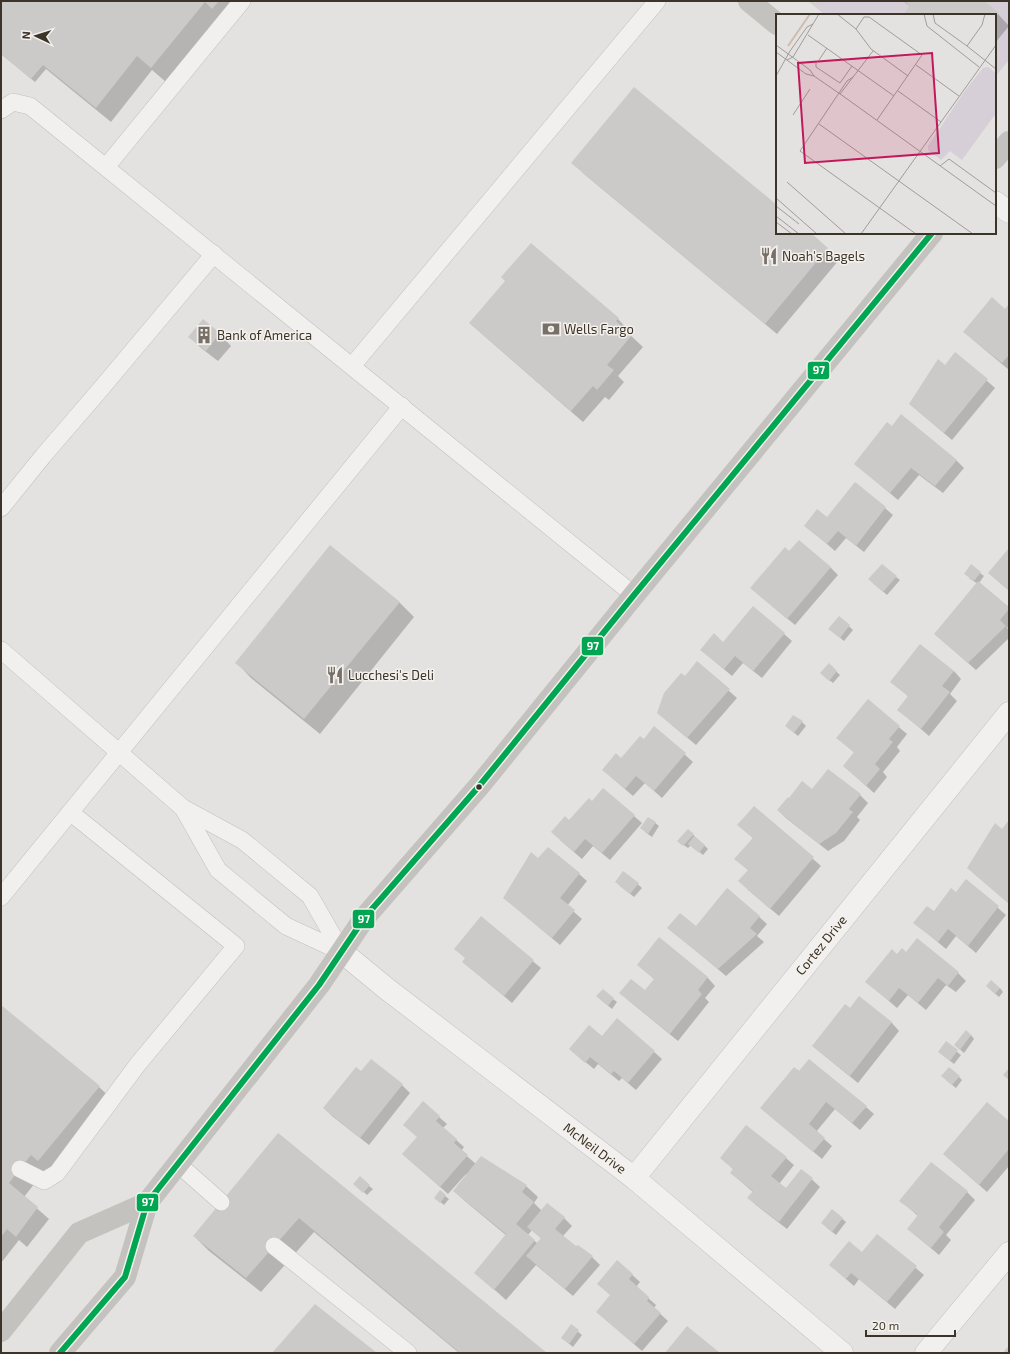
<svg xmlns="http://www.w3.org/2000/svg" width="1010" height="1354" viewBox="0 0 1010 1354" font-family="'Exo 2',sans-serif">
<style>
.green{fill:#d6cfd7}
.shadow{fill:#0003;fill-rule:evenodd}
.building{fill:#cccac8}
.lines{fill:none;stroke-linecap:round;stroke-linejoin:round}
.lane-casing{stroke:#c2c0be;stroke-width:18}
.street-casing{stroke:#c2c0be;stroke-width:23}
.lane{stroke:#f1f0ef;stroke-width:17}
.street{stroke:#f1f0ef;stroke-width:22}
.secondary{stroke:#c4c2be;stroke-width:22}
.bus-1-casing{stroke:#f4f1ed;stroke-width:9}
.bus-1{stroke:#00a651;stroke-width:6}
.bus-dot{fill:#3c3329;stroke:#f4f1ed;stroke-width:1.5}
.labels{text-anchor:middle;stroke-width:3;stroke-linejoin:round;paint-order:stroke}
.poi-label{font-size:13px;fill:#3c3329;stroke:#f4f1ed;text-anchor:start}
.street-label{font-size:13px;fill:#3c3329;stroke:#f4f1ed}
.inset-river{fill:none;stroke:#cdbcb0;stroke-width:2}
.inset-road{fill:none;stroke:#a19c97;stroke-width:1}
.view{fill:#c2185b;fill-opacity:0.15;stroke:#c2185b;stroke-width:2}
.inset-edge{fill:none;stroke:#3c3329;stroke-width:2}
.line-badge{stroke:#f4f1ed;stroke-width:1.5}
.badge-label{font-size:11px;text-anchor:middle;font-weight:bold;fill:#fff}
</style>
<rect width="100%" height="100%" fill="#e4e2e0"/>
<!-- green -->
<polygon class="green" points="808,1 1009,1 1009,60 995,77 995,15 825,15"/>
<!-- shadow -->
<g class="shadow">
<polygon points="1,1 245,1 166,82 152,70 111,122 46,69 35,82 1,54"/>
<polygon points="903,1 983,1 998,14 1009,26 995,43 995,15 904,15 911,7"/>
<polygon points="573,162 777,206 777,233 809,233 839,260 777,334 584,174"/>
<polygon points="531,244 618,319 629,331 628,333 643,347 618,376 624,382 609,400 605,397 583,422 482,334 470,323 506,281"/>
<polygon points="1009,306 1009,370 972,339"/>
<polygon points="203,321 220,334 231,346 218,361 201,348 190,337"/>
<polygon points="956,353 995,388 952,440 918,411 945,366"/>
<polygon points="956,460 964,468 943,493 919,475 898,500 855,464"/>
<polygon points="856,483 893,515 864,552 846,538 835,551 805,525 827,519"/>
<polygon points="790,552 830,567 838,575 795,625 759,595"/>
<polygon points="971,566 984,576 979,583 1009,609 1009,626 1007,628 1009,630 1009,638 976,670 935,634 978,584 969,578"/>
<polygon points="896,577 900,580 887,595 873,583"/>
<polygon points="399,602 414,617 320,734 251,678 237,663"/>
<polygon points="839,617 853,630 844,641 833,632"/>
<polygon points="784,634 792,641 762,678 743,663 732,676 701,650 723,643"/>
<polygon points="697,663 737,698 696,745 658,713"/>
<polygon points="829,665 840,675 833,683 825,677"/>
<polygon points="954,671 961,679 950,694 957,701 929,736 899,710 909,697 892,682"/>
<polygon points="868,701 907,734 897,747 900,751 883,772 887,777 874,793 852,773 855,753 837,738"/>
<polygon points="802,722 806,726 798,736 786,726"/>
<polygon points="654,727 693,762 662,798 645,783 633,796 611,777 621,759 644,740"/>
<polygon points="812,791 860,795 868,803 857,817 860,820 844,841 828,851 786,818 778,810 789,799"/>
<polygon points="754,807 821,866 779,916 747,889 749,871 736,859 753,838 746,832"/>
<polygon points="634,816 642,823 610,860 593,846 582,859 560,840 569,822"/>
<polygon points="649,818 659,826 652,837 645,832"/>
<polygon points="688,830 708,849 703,855 691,845 688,848 682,844"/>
<polygon points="539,860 579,874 587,881 567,906 582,919 560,945 504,898"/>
<polygon points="624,872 642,888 634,897 620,886"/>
<polygon points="966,880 1006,915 976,953 956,936 946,949 915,923 934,912 956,893"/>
<polygon points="728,889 767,924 757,936 764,942 726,976 669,928 696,928"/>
<polygon points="481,918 541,968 512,1003 463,962 466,958"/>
<polygon points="659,939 708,978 715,986 705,998 709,1002 678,1041 628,1000 645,992 655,980 638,964"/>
<polygon points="906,953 958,973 966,981 956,992 946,985 926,1010 908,995 897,1008 867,982 898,955"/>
<polygon points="1000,988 1003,992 999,997 991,990"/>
<polygon points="860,998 892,1023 899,1031 858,1083 821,1053 813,1046 850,1010"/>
<polygon points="613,999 617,1002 612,1009 601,1000"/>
<polygon points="1,1007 99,1087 114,1101 53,1175 46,1169 24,1197 49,1219 27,1247 19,1240 1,1263"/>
<polygon points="617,1019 662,1059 636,1090 622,1078 619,1081 598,1064 594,1069 578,1056 602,1037"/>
<polygon points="971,1035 974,1039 964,1053 955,1045"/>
<polygon points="946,1043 961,1055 954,1064 939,1052"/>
<polygon points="794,1068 866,1107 874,1114 860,1130 835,1109 816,1132 832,1146 822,1159 761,1108"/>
<polygon points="361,1072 402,1085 410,1093 369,1145 332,1116 324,1108"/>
<polygon points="959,1077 962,1080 956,1088 946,1080"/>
<path d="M439 1117 447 1124 443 1128 464 1147 461 1151 476 1164 526 1186 538 1197 534 1203 542 1211 564 1218 572 1226 563 1236 577 1248 592 1257 600 1265 573 1296 536 1265 506 1300 476 1273 507 1236 466 1202 454 1191 467 1175 466 1174 448 1194 403 1154ZM532 1230 542 1239 538 1244 528 1235Z"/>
<polygon points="1009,1122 1009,1166 987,1192 944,1154"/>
<polygon points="279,1134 545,1353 459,1353 314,1232 261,1292 209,1251 194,1236"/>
<polygon points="721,1158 786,1158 794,1165 779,1184 786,1190 802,1170 820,1187 787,1229 756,1205 749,1198 753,1192 731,1173 734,1170"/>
<polygon points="355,1184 369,1186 373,1189 367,1195"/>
<polygon points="440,1192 449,1199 444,1205 439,1201"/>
<polygon points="967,1192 975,1200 946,1235 951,1240 939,1255 908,1229 918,1216 901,1201"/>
<polygon points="832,1210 846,1222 836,1235 826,1227"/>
<polygon points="877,1235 924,1275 895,1309 859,1279 854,1286 838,1272 862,1253"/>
<polygon points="617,1261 640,1282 636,1287 656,1305 654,1308 668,1321 642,1351 605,1319 611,1296"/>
<polygon points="571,1326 582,1335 573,1347 562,1338"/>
</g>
<!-- building -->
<g class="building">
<polygon points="1,1 219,1 212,9 205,2 151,68 137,56 96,108 43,65 31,79 1,54"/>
<polygon points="904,1 984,1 999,13 995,18 995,15 903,15 910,6"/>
<polygon points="634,87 777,205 777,233 811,233 828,248 765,324 571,163"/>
<polygon points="531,243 619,318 616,321 632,335 607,365 614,370 597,390 593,386 571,411 469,323 505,281 501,277"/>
<polygon points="992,297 1005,309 1009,304 1009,355 1002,363 963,332"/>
<polygon points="203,319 220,333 206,351 188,337"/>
<polygon points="955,352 988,379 944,433 909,404 938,359 945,365"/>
<polygon points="901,414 957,460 935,486 911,468 890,493 854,464 887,422 892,426"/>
<polygon points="855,482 886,507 856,546 838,531 827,544 804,526 817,509 827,517"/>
<polygon points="799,540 831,567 787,619 750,588 785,547 789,551"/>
<polygon points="330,545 400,602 304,719 235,663"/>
<polygon points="1009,548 1009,591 988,573"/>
<polygon points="882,564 897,576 883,592 868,579"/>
<polygon points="971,564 981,572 974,581 964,574"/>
<polygon points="978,581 1009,607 1009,609 1000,620 1006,626 968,663 934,634"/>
<polygon points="753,606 785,633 753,671 735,656 724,669 700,650 714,633 723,642"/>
<polygon points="839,616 850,625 840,638 828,629"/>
<polygon points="920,644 954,671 942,686 950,692 921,729 897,710 908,696 890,682"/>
<polygon points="697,661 730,689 687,738 657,713 664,693 681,673 685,676"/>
<polygon points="829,663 837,671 829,681 820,673"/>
<polygon points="868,699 900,726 889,739 893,742 875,764 880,769 866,786 843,766 854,752 836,738"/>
<polygon points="793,715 803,721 794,733 785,726"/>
<polygon points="654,726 686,753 654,791 636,776 625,789 602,770 616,753 621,758 640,736 644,739"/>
<polygon points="828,769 861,794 849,809 853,812 836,833 819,844 777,810 788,797 789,798 802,781 812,789"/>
<polygon points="603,788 635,815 602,853 585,839 574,852 551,832 565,816 569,820 589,798 592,801"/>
<polygon points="754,806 814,857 770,909 738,881 748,870 734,859 753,838 737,825"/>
<polygon points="648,817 656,822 648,834 640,828"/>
<polygon points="1009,820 1009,904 967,868 995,823 1002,829"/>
<polygon points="688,829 694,834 683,846 677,841"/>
<polygon points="694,836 705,845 699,853 688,844"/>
<polygon points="548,847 580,873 560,898 575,910 552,938 503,898 531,852 538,858"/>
<polygon points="623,871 639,883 630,894 615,882"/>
<polygon points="966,879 999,906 968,946 948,929 938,942 913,923 927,906 934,911 951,888 956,892"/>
<polygon points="727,888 760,916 750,928 757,934 718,969 667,928 680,913 696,926"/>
<polygon points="481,916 534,960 504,996 462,962 465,958 454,949"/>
<polygon points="659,937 708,977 698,990 702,994 670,1034 619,993 631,979 645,990 654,979 637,965"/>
<polygon points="917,938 959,972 948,986 938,978 918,1003 899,988 889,1001 865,982 892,949 897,954 902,948 906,952"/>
<polygon points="991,980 1000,988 995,994 986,986"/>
<polygon points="603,989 614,998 608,1006 596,996"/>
<polygon points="859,996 892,1022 850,1076 812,1046 845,1004 850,1008"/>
<polygon points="1,1005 100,1086 38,1161 31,1155 9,1183 38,1207 16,1237 7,1229 1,1237"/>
<polygon points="617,1018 655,1051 628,1083 614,1071 611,1074 590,1057 585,1063 569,1049 589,1025 602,1036"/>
<polygon points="966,1030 971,1035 960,1050 954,1045"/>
<polygon points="946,1041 958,1050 950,1061 938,1052"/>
<polygon points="371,1059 403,1084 360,1138 323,1108 356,1067 361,1071"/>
<polygon points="809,1059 867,1106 852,1123 826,1102 809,1124 825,1138 813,1152 760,1108 794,1067 799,1071"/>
<polygon points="949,1067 960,1076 952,1085 941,1076"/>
<polygon points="1009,1068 1009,1080 1003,1075"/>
<polygon points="423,1101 440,1116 436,1121 457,1139 454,1143 468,1155 440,1187 402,1154 417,1137 403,1125"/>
<polygon points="987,1102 1009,1121 1009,1149 979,1185 943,1154"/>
<polygon points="746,1125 787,1157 771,1176 786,1188 801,1169 813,1178 779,1222 747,1198 753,1191 730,1173 733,1169 720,1158"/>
<polygon points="278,1133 547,1353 460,1353 299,1218 246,1278 193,1236"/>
<polygon points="481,1156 527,1185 522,1192 534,1202 516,1224 535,1240 494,1290 474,1273 506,1234 453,1191"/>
<polygon points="931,1162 968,1191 939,1227 944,1232 931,1248 907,1229 918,1215 899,1201"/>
<polygon points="360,1176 370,1185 363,1193 353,1184"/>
<polygon points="440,1190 446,1195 440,1203 434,1198"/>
<polygon points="547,1203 565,1217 555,1229 576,1246 578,1245 593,1256 565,1289 526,1256 541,1238 527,1227"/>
<polygon points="832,1209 843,1218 832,1232 821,1223"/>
<polygon points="877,1234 917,1266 887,1302 851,1273 846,1279 829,1265 849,1241 862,1252"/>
<polygon points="617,1260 633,1274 629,1279 649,1297 647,1301 661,1313 634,1344 596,1312 610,1295 597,1284"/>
<polygon points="315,1304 377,1353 272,1353"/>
<polygon points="571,1324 579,1330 569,1344 561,1338"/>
<polygon points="687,1326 720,1353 665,1353"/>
<polygon points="1009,1346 1009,1353 1006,1353 1004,1351"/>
</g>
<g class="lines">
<!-- lane casing -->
<g class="lane-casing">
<g id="lane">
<polyline points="1,110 13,102 30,106 634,595"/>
<polyline points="106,167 242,1"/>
<polyline points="352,366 657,1"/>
<polyline points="1,508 43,456 99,391 214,254"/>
<polyline points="1,650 183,808 242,840 310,896 342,952"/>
<polyline points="183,808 218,870 286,926 342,952"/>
<polyline points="1,897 402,406"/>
<polyline points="178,1164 221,1202"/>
<polyline points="20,1169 44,1181 57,1173 138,1064 236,946 70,812"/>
<polyline points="274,1246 408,1353"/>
</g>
</g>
<!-- street casing -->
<g class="street-casing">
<g id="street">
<polyline points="995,202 1009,212"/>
<polyline points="342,952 387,989 634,1178 842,1353"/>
<polyline points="634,1178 1009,713"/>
<polyline points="926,1353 1009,1253"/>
</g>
</g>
<!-- lane -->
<use href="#lane" class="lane"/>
<!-- street -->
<use href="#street" class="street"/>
<!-- secondary -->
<g class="secondary">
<polyline points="749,1 777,24"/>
<polyline points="995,158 1009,142"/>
<polyline points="1,1331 79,1233 147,1203"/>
<polyline points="60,1353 125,1277 147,1203 319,985 365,917 480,785 634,595 932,233"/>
</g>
<!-- bus-1 casing -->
<g class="bus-1-casing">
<polyline id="bus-1" points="60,1353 125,1277 147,1203 319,985 365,917 480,785 634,595 932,233"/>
</g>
<!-- bus-1 -->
<use href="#bus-1" class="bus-1"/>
</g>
<!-- icons -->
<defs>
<g id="restaurant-bare" transform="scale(1.38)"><path d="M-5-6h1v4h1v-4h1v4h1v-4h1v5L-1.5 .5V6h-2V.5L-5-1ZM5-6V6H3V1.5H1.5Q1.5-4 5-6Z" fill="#777069" stroke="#f4f1ed" stroke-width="2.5" paint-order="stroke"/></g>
<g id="bank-bare" transform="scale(1.38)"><path d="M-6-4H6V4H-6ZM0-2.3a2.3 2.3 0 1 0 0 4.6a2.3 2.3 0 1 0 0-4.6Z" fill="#777069" stroke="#f4f1ed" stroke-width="2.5" paint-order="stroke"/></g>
<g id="building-bare" transform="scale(1.38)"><path d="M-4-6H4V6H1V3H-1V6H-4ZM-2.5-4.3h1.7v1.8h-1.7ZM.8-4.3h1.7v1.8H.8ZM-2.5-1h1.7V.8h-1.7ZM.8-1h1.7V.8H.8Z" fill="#777069" stroke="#f4f1ed" stroke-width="2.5" paint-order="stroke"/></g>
</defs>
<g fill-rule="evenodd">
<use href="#restaurant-bare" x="769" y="256"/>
<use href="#bank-bare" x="551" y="329"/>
<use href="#building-bare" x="204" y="335"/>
<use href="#restaurant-bare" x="335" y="675"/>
</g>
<!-- markers -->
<circle class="bus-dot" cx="479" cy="787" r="3.5"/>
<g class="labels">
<!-- poi labels -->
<g class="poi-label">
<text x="782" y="261">Noah's Bagels</text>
<text x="564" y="334">Wells Fargo</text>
<text x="217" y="340">Bank of America</text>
<text x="348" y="680">Lucchesi's Deli</text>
</g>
<!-- street labels -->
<g class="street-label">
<text transform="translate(821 945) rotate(-51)" y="5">Cortez Drive</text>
<text transform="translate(595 1148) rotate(37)" y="5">McNeil Drive</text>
</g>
</g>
<!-- overview -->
<g transform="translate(776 14)">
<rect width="220" height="220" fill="#e4e2e0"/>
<path d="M212 53 220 59V103L218 102 186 146 174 137 165 146 152 136V132L188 78 207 54Z" fill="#d6cfd7"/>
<path class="inset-river" d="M12 32 34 0"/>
<path class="inset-road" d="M61 0 80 15 95 35 132 62M148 0 151 12 203 53M157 0 159 9 191 32M209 0 206 11 191 32 220 55M80 15 88 3H93L146 41 101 106M32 21 118 82M0 31 34 56 38 62M0 38 30 60 38 62 67 82 220 192M11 46 17 43 43 0M43 46 51 34M40 49V53L64 69 76 52M140 51 183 82M0 62 14 37 31 13 37 10M77 63 71 67 24 137 140 220M122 77 165 108M64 80 97 37M17 101 34 75M43 110 197 220M164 152 173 145 220 179M11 168 70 220M0 184 41 220M0 192 23 210M0 202 23 220M0 208 16 220M85 220 220 31"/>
<path class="view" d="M156 39 163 139 29 149 22 49Z"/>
<rect width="220" height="220" class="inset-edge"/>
</g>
<g class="line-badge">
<rect x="807" y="361" width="23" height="19" rx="4" fill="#00a651"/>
<rect x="581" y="636" width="23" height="20" rx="4" fill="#00a651"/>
<rect x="352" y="909" width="23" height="20" rx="4" fill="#00a651"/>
<rect x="136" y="1193" width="23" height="19" rx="4" fill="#00a651"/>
</g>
<g class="badge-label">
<text x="819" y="374">97</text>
<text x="593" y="650">97</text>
<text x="364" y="923">97</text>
<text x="148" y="1206">97</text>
</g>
<!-- border -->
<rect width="1010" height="1354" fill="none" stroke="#3c3329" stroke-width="4"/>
<!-- north arrow -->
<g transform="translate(36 36) rotate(274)" stroke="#f4f1ed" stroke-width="3" paint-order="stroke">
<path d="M0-3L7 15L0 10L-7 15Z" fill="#3c3329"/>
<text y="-6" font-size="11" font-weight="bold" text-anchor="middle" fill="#3c3329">N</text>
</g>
<!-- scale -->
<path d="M866 1330v6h89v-6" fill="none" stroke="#3c3329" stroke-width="2"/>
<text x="872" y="1330" font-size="12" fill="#3c3329" stroke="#f4f1ed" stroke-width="3" paint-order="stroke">20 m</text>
</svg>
